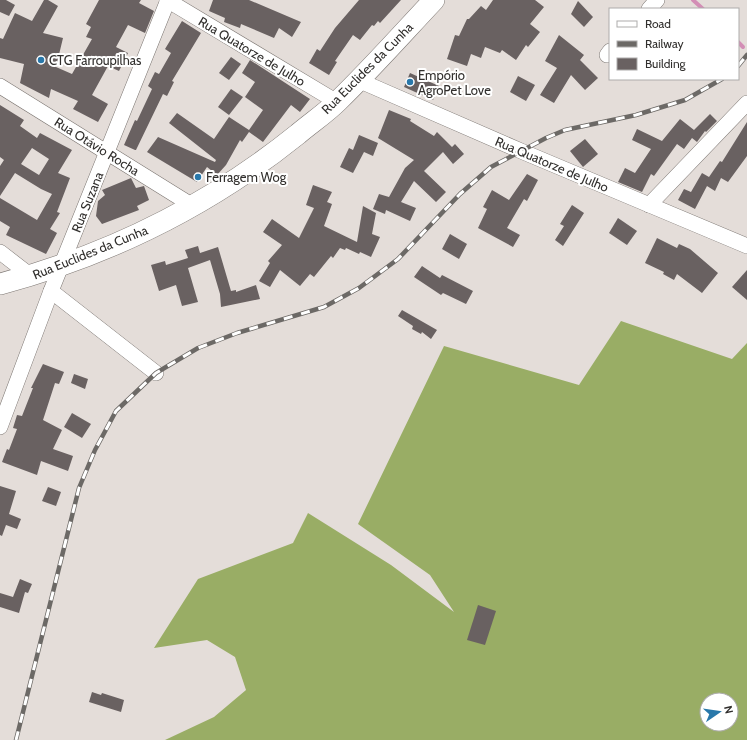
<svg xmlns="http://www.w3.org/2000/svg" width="747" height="740" viewBox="0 0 747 740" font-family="Cabin,sans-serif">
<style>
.forest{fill:#99ad65;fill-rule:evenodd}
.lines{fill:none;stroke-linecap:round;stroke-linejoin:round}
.stream{stroke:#d38eb6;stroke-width:4}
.building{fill:#696161;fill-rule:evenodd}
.minor-casing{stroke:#7b7571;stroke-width:16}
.secondary-casing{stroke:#7b7571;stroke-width:22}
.minor{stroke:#fff;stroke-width:15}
.secondary{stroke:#fff;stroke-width:21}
.rail-casing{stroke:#6c6966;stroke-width:4.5}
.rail{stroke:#fff;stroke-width:3;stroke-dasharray:9;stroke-linecap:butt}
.poi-dot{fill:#2978aa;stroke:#fff;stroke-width:1.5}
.labels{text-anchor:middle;stroke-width:4;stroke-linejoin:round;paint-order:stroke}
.street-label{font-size:13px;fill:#312f2d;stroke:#fff}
.poi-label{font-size:13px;fill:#312f2d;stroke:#fff;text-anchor:start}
</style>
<rect width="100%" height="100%" fill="#e4ddd9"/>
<!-- forest -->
<path class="forest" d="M621 321 732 359 747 343V740H165L214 717 246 690 235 657 207 640 154 648 198 579 293 543 308 513 391 565 454 612 430 575 358 524 444 346 579 385ZM707 700H731V724H707Z"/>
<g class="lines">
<!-- stream -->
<g class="stream">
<polyline points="693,0 703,9"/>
<polyline points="738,42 743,47"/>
</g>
</g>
<!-- building -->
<g class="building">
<polygon points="0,0 6,0 15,5 9,16 0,12"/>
<polygon points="44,0 48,0 58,6 43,33 63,38 56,67 72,74 92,39 86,37 91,27 86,24 99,0 141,0 139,3 154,11 145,33 128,25 116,47 128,53 119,71 108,66 92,95 108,104 98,122 73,109 78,101 51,89 49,98 20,83 24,64 0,58 0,38 3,39 15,13 32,21"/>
<polygon points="213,0 249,0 301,22 292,37 279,28 274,38 241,24 240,28 224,22 225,18 209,11"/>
<polygon points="359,0 401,0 380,23 378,21 374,26 372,25 360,40 353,35 335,61 337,62 329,75 309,63 317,49 320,51 335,28"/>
<polygon points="493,0 535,0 544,7 530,24 540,32 528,47 526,45 516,60 502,50 500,53 485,47 481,58 471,54 467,66 447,59 455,35 459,36 467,19 469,19 481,6 486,10"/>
<polygon points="578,1 593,17 584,27 571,14"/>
<polygon points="182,21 201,33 172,81 174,82 167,96 163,94 136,150 135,150 124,145 135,120 137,121 152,89 148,86 155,72 159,74 171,53 165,49"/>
<polygon points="559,35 584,55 580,60 598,78 585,90 571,75 554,103 540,95 557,68 545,61"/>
<polygon points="231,57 241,64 229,80 219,73"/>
<polygon points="250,60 310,99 300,112 291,105 263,142 249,132 242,142 240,140 226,165 217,175 207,167 197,182 147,152 158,137 215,162 216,160 169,123 177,113 214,139 229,117 249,130 263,110 245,97 255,82 242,73"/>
<polygon points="410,73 439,86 433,100 404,87"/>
<polygon points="518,76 535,85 526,101 510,92"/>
<polygon points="231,89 243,97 229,115 218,107"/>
<path d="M0 105 24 120 20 126 37 138 40 133 72 150 58 173 70 178 57 212 60 213 50 229 57 233 46 254 6 235 10 227 0 221V198L37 220 52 194 41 189 15 173 0 196V166L4 160 0 157ZM32 148 49 159 39 175 21 164Z"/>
<polygon points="389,110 411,119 410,121 434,136 437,132 452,147 455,144 464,154 453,164 443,152 424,171 446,192 436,202 414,181 401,202 416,208 410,221 386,210 385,214 373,209 379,194 389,197 405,168 414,160 378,138"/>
<polygon points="710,114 717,121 706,132 705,131 697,142 692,138 684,149 677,144 654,176 651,174 642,192 618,182 625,168 635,173 651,149 632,140 637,129 662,141 680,119 694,130"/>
<polygon points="747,122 747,156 728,182 721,178 715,191 707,186 695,209 678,200 684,189 691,192 702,173 709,177 720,161 722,162"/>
<polygon points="359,135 378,143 373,156 364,152 353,173 340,167 349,148 353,150"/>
<polygon points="585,139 598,154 583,167 570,151"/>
<polygon points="527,174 538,180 527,201 524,199 507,228 520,235 513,247 478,228 487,209 483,207 492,190 509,200"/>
<polygon points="131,178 136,188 144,186 149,200 137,206 139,210 102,224 96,216 98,201 105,195 102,190"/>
<polygon points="313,185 332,192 327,202 332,204 324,226 357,242 363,206 376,213 372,234 380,237 371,257 360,252 359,254 346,248 345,250 340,248 333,258 331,256 314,277 310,274 300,286 280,270 270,287 259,281 270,263 268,261 282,245 263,232 272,219 299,238 314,208 306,205"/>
<polygon points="572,205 584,213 563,246 555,240 564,226 560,224"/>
<polygon points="618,218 637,231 627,245 609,233"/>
<polygon points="450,234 467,244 459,259 442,249"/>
<polygon points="657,238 677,248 679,244 690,249 718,273 702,293 677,274 674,280 663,274 664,272 645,263"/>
<polygon points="198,246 200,253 218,247 231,291 236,290 236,292 256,285 260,299 221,307 220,294 210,260 188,268 198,302 182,306 176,285 159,291 151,265 165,261 166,265 188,258 185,250"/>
<polygon points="422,266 440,278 442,275 473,291 466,304 443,293 441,295 414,277"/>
<polygon points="747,270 747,300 732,287"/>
<polygon points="402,310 437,330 431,339 422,332 421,334 412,329 413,326 398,316"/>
<polygon points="43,364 64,372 59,384 55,383 43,420 62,430 53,449 73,456 68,471 41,461 37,475 2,462 7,449 9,450 17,429 13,428 17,415 22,416 33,388 31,388"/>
<polygon points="74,374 88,379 85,389 71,383"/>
<polygon points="72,413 91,424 82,438 64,427"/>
<polygon points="0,486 16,491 9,514 21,519 17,529 6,525 2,536 0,535"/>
<polygon points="48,487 61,492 56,506 42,501"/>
<polygon points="20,579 32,584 28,593 25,592 19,613 0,607 0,593 13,597"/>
<polygon points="478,605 496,611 485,645 467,640"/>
<polygon points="92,692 101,695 102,693 124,700 121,712 89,702"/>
</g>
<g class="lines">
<!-- minor casing -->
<g class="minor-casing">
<g id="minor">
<polyline points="167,0 337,102"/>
<polyline points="649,9 657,0"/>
<polyline points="607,55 610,51"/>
<polyline points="358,80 521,151 747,246"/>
<polyline points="0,86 193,206"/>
<polyline points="649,205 747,103"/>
<polyline points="0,252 31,276"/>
<polyline points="51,291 156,373"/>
<polyline points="0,427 51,291 168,0"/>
</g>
</g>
<!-- secondary casing -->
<g class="secondary-casing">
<path id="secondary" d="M0 284C109 255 210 205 298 134 311 123 326 113 338 101 371 69 402 34 434 0"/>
</g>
<!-- minor -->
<use href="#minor" class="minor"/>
<!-- secondary -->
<use href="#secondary" class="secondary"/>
<!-- rail casing -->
<g class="rail-casing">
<g id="rail">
<polyline points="738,66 747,55"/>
<polyline points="16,740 79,488 95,450 116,411 156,373 198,348 237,333 324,307 359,288 398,259 460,194 491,167 546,138 565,130 636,115 685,100 722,79"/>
</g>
</g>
<!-- rail -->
<use href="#rail" class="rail"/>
</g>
<!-- markers -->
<g class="poi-dot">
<circle cx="41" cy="60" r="4"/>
<circle cx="410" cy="82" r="4"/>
<circle cx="198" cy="177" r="4"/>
</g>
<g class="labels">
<!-- street labels -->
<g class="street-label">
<text transform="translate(252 51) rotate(31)" y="5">Rua Quatorze de Julho</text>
<text transform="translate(367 68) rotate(-45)" y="5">Rua Euclides da Cunha</text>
<text transform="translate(97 146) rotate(32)" y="5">Rua Otávio Rocha</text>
<text transform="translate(552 164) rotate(23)" y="5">Rua Quatorze de Julho</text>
<text transform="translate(87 202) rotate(-68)" y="5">Rua Suzana</text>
<text transform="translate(90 252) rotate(-22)" y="5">Rua Euclides da Cunha</text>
</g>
<!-- poi labels -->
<g class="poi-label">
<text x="49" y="65">CTG Farroupilhas</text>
<text x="418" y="80">Empório<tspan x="418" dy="15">AgroPet Love</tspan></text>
<text x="206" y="182">Ferragem Wog</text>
</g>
</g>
<!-- legend -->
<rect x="609" y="8" width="130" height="72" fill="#ffffff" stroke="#adacab"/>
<rect x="617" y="21" width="20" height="6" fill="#ffffff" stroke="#adacab"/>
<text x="645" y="28" font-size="12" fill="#312f2d">Road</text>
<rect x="617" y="41" width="20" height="6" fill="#6c6966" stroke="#adacab"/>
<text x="645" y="48" font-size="12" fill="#312f2d">Railway</text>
<rect x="617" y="58" width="20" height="12" fill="#696161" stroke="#adacab"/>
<text x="645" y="68" font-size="12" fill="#312f2d">Building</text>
<!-- north arrow -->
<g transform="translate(719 712) rotate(77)"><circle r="19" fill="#ffffff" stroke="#adacab"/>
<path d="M0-3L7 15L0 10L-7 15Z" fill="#2978aa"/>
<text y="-6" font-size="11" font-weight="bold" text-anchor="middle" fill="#312f2d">N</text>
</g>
</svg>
